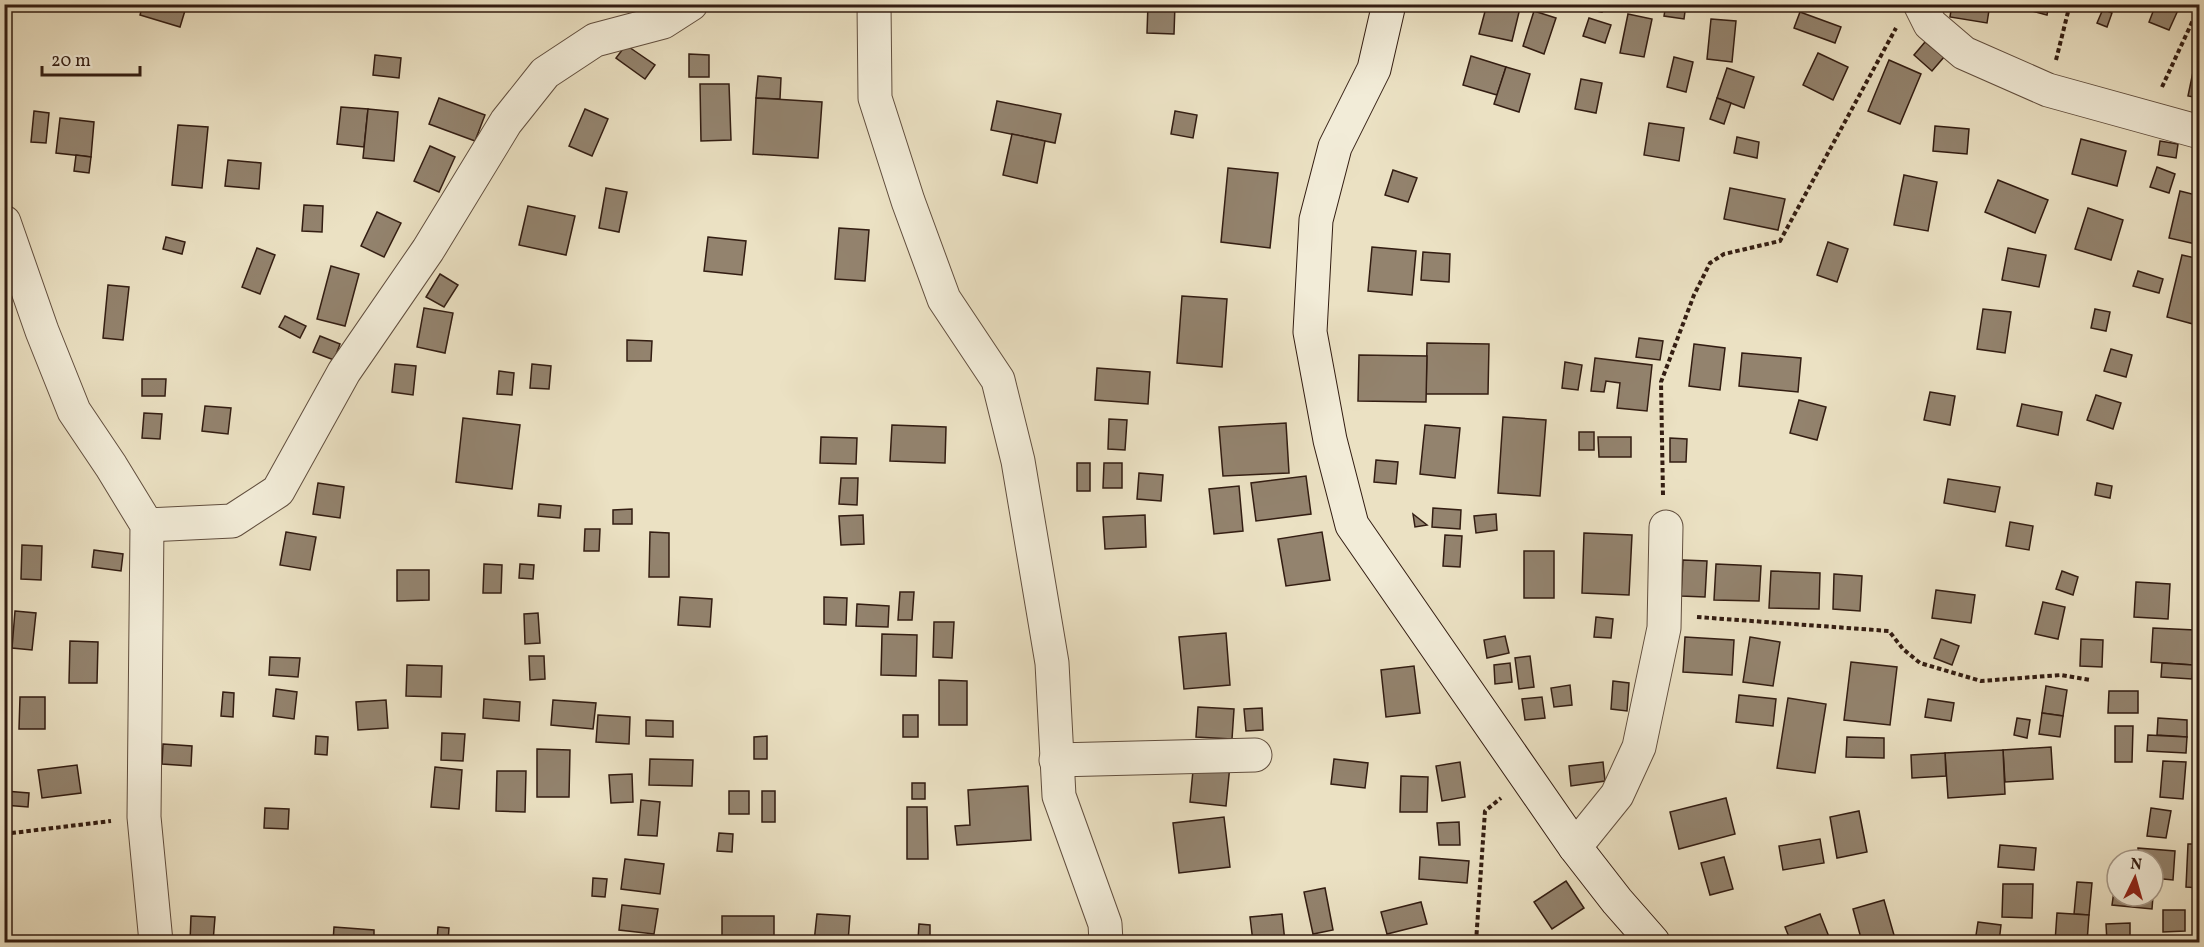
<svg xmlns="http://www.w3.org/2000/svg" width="2204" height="947" viewBox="0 0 2204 947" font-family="Vollkorn,serif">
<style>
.building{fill:#93836e;stroke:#331d12;stroke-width:1.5}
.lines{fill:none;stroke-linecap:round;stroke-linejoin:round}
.street-casing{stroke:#614e3e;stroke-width:35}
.secondary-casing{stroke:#331d12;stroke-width:35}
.path{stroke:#331d12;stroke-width:4;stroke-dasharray:4.5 3;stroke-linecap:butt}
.street{stroke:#f2ecd8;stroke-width:33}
.secondary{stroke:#f2ecd8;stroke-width:33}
</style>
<rect width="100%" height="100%" fill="#ebe1c3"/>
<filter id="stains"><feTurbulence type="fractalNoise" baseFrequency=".00333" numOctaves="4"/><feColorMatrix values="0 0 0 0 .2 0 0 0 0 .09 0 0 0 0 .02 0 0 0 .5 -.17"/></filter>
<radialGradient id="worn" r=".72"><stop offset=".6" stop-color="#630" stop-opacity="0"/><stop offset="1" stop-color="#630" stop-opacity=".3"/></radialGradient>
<!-- building -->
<g class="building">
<polygon points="143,4 187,4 180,27 140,15"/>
<polygon points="1148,4 1175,4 1174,34 1147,33"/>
<polygon points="1487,4 1521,4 1512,41 1479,34"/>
<polygon points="1586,4 1603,4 1602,12 1585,9"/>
<polygon points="1666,4 1686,4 1684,19 1664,16"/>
<polygon points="1952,4 1990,4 1987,23 1950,17"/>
<polygon points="2005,4 2049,4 2047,15"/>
<polygon points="2156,4 2170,4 2179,8 2169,30 2149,22"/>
<polygon points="2103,9 2112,13 2107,27 2097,23"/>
<polygon points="1534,11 1556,18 1544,54 1523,46"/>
<polygon points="1800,12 1841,27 1835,43 1794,28"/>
<polygon points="1628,14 1652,19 1644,57 1620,53"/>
<polygon points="1589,18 1611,25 1605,43 1583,36"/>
<polygon points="1711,19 1736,21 1732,62 1707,59"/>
<polygon points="1925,42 1944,57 1932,71 1914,55"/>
<polygon points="626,45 655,65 645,79 616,58"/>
<polygon points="1818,53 1848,67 1833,100 1803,85"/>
<polygon points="689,54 709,55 709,77 689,77"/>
<polygon points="375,55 401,58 399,78 373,75"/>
<polygon points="1471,56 1506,67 1497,95 1463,85"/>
<polygon points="1674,57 1693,62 1686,92 1667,87"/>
<polygon points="1889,60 1921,74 1900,124 1868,111"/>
<polygon points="1506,67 1530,74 1519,112 1494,104"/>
<polygon points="2194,67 2200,68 2200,98 2188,96"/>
<polygon points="1727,68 1754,77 1744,108 1717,98"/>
<polygon points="758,76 781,78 780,99 756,98"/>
<polygon points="1581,79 1602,83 1596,113 1575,109"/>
<polygon points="700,84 729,84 731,140 701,141"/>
<polygon points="439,98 485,115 475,141 429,124"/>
<polygon points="756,98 822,102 818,158 753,154"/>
<polygon points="1717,98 1731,103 1724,124 1710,119"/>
<polygon points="997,101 1061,114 1055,143 991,130"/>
<polygon points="341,107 368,109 364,147 337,144"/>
<polygon points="368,109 398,112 394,161 363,158"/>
<polygon points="585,109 608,119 592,156 569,146"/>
<polygon points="34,111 49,113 46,143 31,142"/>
<polygon points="1175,111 1197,115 1193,138 1171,134"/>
<polygon points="60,118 94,122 91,157 56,153"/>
<polygon points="1649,123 1684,128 1679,161 1644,155"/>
<polygon points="178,125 208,127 202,188 172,185"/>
<polygon points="1935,126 1969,129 1967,154 1933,151"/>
<polygon points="1012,134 1045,141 1037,183 1003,175"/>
<polygon points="1737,137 1759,142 1757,158 1734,153"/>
<polygon points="2081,139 2126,151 2117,186 2072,174"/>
<polygon points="2160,141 2178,144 2176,158 2158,155"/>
<polygon points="430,146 455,157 439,192 414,181"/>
<polygon points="76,155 91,157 89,173 74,171"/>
<polygon points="228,160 261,163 259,189 225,186"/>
<polygon points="2157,167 2175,174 2169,193 2150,187"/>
<polygon points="1228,168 1278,173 1270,248 1221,242"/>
<polygon points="1393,170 1417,178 1408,202 1385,195"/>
<polygon points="1904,175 1937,182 1928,231 1894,225"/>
<polygon points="1998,180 2048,200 2035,233 1985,212"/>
<polygon points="606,188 627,192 619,232 599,228"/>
<polygon points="1730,188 1785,199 1778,230 1724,219"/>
<polygon points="2180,191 2200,196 2200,245 2169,238"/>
<polygon points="304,205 323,206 322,232 302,231"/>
<polygon points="528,206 575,216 566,255 519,245"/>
<polygon points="2088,208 2123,220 2111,260 2075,249"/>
<polygon points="377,212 401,223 384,257 361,246"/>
<polygon points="839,228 869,230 865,281 835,279"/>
<polygon points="166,237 185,242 182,254 163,249"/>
<polygon points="708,237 746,241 742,275 704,271"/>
<polygon points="1828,242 1848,249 1837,282 1817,275"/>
<polygon points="1372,247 1416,251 1412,295 1368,291"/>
<polygon points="257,248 275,255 260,294 242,287"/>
<polygon points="2008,248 2046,255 2039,287 2002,280"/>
<polygon points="1423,252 1450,254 1449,282 1421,280"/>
<polygon points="2182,255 2200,259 2200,298 2193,324 2167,317"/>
<polygon points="331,266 359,274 345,326 317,319"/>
<polygon points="2138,271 2163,279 2159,293 2133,286"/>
<polygon points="440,274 458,285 444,307 426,297"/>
<polygon points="108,285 129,287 123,340 103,338"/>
<polygon points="1182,296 1227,299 1222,367 1177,363"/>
<polygon points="424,308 453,313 445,353 417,347"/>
<polygon points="1983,309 2011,312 2005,353 1977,349"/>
<polygon points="2095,309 2110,312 2106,331 2091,328"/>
<polygon points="285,316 306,326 300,338 279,327"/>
<polygon points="320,336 340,344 334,360 313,352"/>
<polygon points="1639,338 1663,341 1660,360 1636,357"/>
<polygon points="627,340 652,341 651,361 627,361"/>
<polygon points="1427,343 1489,344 1488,394 1426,394"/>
<polygon points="1694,344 1725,348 1720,390 1689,386"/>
<polygon points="2111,349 2132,355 2126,377 2104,371"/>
<polygon points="1742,353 1801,358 1798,392 1739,386"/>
<polygon points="1359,355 1427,356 1426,402 1358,401"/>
<polygon points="1595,358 1652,365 1647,411 1617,408 1620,383 1606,381 1604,392 1591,391"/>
<polygon points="1565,362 1582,365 1578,390 1562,388"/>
<polygon points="395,364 416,366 413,395 392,392"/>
<polygon points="532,364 551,366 549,389 530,388"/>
<polygon points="1097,368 1150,372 1148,404 1095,400"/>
<polygon points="499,371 514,373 512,395 497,394"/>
<polygon points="142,379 166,379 165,396 142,396"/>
<polygon points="4,384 10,417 4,418"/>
<polygon points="1930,392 1955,396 1950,425 1924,420"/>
<polygon points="2096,395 2121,403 2113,429 2087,420"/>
<polygon points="1799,400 1826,407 1817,440 1790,433"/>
<polygon points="2022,404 2062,412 2058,435 2017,426"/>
<polygon points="205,406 231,408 228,434 202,431"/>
<polygon points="144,413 162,414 160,439 142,438"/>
<polygon points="1503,417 1546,420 1540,496 1498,493"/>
<polygon points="463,418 520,425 512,489 456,482"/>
<polygon points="1109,419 1127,420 1125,450 1108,449"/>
<polygon points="1286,423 1289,473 1223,476 1219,427"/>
<polygon points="892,425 946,427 945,463 890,461"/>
<polygon points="1425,425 1460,428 1455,478 1420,474"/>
<rect x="1579" y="432" width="15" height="18"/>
<polygon points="821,437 857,438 856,464 820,463"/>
<polygon points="1598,437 1631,437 1631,457 1599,457"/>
<polygon points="1670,438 1687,439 1686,462 1670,462"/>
<polygon points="1376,460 1398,462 1396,484 1374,482"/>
<rect x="1077" y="463" width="13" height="28"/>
<polygon points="1104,463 1122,463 1122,488 1103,488"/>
<polygon points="1139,473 1163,475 1161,501 1137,499"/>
<polygon points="1306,476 1311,514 1256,521 1251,483"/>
<polygon points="841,478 858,478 857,505 839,504"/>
<polygon points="1948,479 2000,487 1995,512 1944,503"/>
<polygon points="318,483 344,487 340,518 313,514"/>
<polygon points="2097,483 2112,486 2110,498 2095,495"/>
<polygon points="1239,486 1243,531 1214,534 1209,489"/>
<polygon points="539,504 561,506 560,518 538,516"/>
<polygon points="1433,508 1461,510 1460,529 1432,527"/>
<polygon points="632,509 632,524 613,524 613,510"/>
<polygon points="1413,514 1427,525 1415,527"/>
<polygon points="1496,514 1497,530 1476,533 1474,516"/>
<polygon points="863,515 864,544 841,545 839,516"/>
<polygon points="1145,515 1146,547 1105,549 1103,517"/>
<polygon points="2010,522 2033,526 2029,550 2006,546"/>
<polygon points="585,529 600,529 599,551 584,551"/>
<polygon points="286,532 316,537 310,570 280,565"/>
<polygon points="650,532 669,533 669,577 649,577"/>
<polygon points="1322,532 1330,580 1286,586 1278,539"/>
<polygon points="1584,533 1632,535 1629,595 1582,593"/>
<polygon points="1445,535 1462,536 1460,567 1443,566"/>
<polygon points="22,545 42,546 41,580 21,579"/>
<polygon points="94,550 123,554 121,571 92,567"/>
<rect x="1524" y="551" width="30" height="47"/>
<polygon points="1683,560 1707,561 1705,597 1681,596"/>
<polygon points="484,564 502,565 501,593 483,593"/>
<polygon points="520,564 534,565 533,579 519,578"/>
<polygon points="1716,564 1761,566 1759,601 1714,600"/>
<polygon points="397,570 429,570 429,600 397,601"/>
<polygon points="1771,571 1820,573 1819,609 1769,608"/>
<polygon points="2062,571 2078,577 2073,595 2056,589"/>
<polygon points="1834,574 1862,576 1860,611 1833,609"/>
<polygon points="2136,582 2170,584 2168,619 2134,617"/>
<polygon points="1936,590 1975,595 1971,623 1932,618"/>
<polygon points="900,592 914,592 912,620 898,620"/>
<polygon points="680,597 712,599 710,627 678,625"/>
<polygon points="824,597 847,598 846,625 824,624"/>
<polygon points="2043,602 2065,607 2058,639 2035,634"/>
<polygon points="857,604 889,606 888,627 856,626"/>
<polygon points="15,611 36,613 32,650 12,648"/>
<polygon points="538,613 540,643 525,644 524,614"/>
<polygon points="1596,617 1613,619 1611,638 1594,637"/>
<polygon points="934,622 954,622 952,658 933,657"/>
<polygon points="2153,628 2195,630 2193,665 2151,662"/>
<polygon points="1226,633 1230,685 1184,689 1179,637"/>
<polygon points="882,634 917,635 916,676 881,675"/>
<polygon points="1505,636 1509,653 1487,658 1484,640"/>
<polygon points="1685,637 1734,640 1732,675 1683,672"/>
<polygon points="1750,637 1780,642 1773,686 1743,682"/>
<polygon points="1941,639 1959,646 1952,665 1934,658"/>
<polygon points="2081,639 2103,640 2102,667 2080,666"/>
<polygon points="70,641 98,642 97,683 69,683"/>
<polygon points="529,656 544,656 545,679 530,680"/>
<polygon points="1530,656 1534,687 1519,689 1515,658"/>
<polygon points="270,657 300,658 298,677 269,675"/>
<polygon points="1851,662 1897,667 1890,725 1844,720"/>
<polygon points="1510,663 1512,682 1495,684 1494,665"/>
<polygon points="2162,663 2193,665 2192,679 2161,677"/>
<polygon points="407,665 442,666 441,697 406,696"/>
<polygon points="1414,666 1420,713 1386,717 1381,670"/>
<polygon points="939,680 967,681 967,725 939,725"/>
<polygon points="1613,681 1629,683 1627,711 1611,709"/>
<polygon points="1570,685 1572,705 1554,707 1551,688"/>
<polygon points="2046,686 2067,690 2063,716 2042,713"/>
<polygon points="276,689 297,692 294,719 273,716"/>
<polygon points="2109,691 2138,691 2138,713 2108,713"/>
<polygon points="223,692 234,693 233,717 221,716"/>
<polygon points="1739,695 1776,699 1773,726 1736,722"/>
<polygon points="20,697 45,697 45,729 19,729"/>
<polygon points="1542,697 1545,718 1525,720 1522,699"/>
<polygon points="1788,698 1826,704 1815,773 1777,768"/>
<polygon points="484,699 520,702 519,721 483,718"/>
<polygon points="1928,699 1954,703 1951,721 1925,717"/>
<polygon points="386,700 388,728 358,730 356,702"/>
<polygon points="553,700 596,703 593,729 551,725"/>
<polygon points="1198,707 1234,709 1232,739 1196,737"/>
<polygon points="1262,708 1263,730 1246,731 1244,709"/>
<polygon points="2042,713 2063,716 2060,737 2039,734"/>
<polygon points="598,715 630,717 629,744 596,742"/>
<rect x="903" y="715" width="15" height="22"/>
<polygon points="2017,718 2030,720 2027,738 2014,735"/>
<polygon points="2158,718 2187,720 2187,737 2157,735"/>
<polygon points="646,720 673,721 673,737 646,736"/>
<polygon points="2196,722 2200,722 2200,749 2195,749"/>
<polygon points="2115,726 2133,726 2132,762 2115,762"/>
<polygon points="442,733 465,734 463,761 441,760"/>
<polygon points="2148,735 2187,737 2186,753 2147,751"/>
<polygon points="316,736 328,737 327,755 315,754"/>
<polygon points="767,736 767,759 754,759 754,737"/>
<polygon points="1847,737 1884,738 1884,758 1846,757"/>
<polygon points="163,744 192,746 191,766 162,764"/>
<polygon points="2051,747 2053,779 2005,782 2003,750"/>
<polygon points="537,749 570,750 569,797 537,797"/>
<polygon points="2003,750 2005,794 1948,798 1945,753"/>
<polygon points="1945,753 1946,776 1912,778 1911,755"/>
<polygon points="650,759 693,760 692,786 649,785"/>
<polygon points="1334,759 1368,763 1365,788 1331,784"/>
<polygon points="1194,760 1230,765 1226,806 1190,802"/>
<polygon points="2163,761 2186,762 2183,799 2160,797"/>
<polygon points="1460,762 1465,797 1442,801 1436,766"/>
<polygon points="1603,762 1605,781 1571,786 1569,766"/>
<polygon points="77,765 81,793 42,798 38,770"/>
<polygon points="435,767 462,770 459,809 431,807"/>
<polygon points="497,771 526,771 525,812 496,811"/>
<polygon points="632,774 633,802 611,803 609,775"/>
<polygon points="1401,776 1428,777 1427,812 1400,812"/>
<rect x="912" y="783" width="13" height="16"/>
<polygon points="1028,786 1031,840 957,845 955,826 970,825 968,790"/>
<polygon points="5,791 29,793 28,807 4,805"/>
<rect x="729" y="791" width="20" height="23"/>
<rect x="762" y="791" width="13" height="31"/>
<polygon points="1726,798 1735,834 1679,849 1670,812"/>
<polygon points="641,800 660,802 657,836 638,835"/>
<polygon points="907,807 927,807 928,859 907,859"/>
<polygon points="265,808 289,809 288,829 264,828"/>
<polygon points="2151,808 2171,811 2166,838 2147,836"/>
<polygon points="1859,811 1867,852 1837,858 1830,817"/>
<polygon points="1224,817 1230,867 1179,873 1173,823"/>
<polygon points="1459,822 1460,845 1439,845 1437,823"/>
<polygon points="719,833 733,834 732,852 717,851"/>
<polygon points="1820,839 1824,863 1783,870 1779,846"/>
<polygon points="2188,844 2200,844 2200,888 2186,887"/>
<polygon points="2000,845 2036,848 2034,870 1998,867"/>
<polygon points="2138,848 2175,851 2173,880 2153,878 2153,860 2138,860"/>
<polygon points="1420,857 1469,861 1467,883 1419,879"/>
<polygon points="1724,857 1733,889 1710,895 1701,863"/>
<polygon points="625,859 664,864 660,894 621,889"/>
<polygon points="593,878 607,879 605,897 592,896"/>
<polygon points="1566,881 1584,908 1552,929 1534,902"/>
<polygon points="2077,882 2092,883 2089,915 2074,914"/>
<polygon points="2003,884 2033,884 2032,918 2002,917"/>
<polygon points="2115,884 2117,885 2117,896 2153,896 2152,909 2112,905"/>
<polygon points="1325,888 1333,930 1313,934 1304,892"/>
<polygon points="1884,900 1896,942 1862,942 1853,909"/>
<polygon points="1421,902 1427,924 1387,934 1381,912"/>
<polygon points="622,905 658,909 654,934 619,930"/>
<polygon points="2163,910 2185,910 2185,931 2163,932"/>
<polygon points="2057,913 2089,915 2087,942 2055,942"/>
<polygon points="817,914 850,916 848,942 814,942"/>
<polygon points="1282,914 1285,942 1253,942 1250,917"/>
<polygon points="1820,914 1831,942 1791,942 1785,927"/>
<polygon points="191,916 215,917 213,942 190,942"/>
<rect x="722" y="916" width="52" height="26"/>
<polygon points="1978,922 2001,925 1999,942 1975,942"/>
<polygon points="2130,923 2130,942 2107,942 2106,924"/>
<polygon points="919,924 930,925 930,941 918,940"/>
<polygon points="334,927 374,930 374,942 333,942"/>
<polygon points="438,927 449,928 448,942 437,941"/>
<polygon points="612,936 643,939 643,942 612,942"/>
</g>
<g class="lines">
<!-- street casing -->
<g class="street-casing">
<g id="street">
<polyline points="874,4 875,98 908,201 944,299 998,380 1018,461 1052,663 1059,796 1105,924 1106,942"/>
<polyline points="1920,4 1930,24 1964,53 2048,90 2200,132"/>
<polyline points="4,222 42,331 74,411 111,466 147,525 144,817 156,942"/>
<polyline points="147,525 232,521 278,491 344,372 428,250 506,122 545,73 595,40 663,22 691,4"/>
<polyline points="1056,760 1255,755"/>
<polyline points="1575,847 1617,795 1639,747 1664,628 1666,527"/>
</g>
</g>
<!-- secondary casing -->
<g class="secondary-casing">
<polyline id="secondary" points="1389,4 1374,69 1335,147 1316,220 1310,332 1330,440 1352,525 1575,847 1617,901 1653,942"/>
</g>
<!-- path -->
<g class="path">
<polyline points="2056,60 2070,4"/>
<polyline points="2162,87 2200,5"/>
<polyline points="1663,495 1661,382 1694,295 1710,263 1724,254 1780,241 1896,28"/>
<polyline points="1697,617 1889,631 1903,649 1920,663 1981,681 2061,675 2090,680"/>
<polyline points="4,834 111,821"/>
<polyline points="1476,942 1485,811 1501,798"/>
</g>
<!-- street -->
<use href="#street" class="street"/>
<!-- secondary -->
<use href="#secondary" class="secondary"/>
</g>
<!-- margin -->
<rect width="2204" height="947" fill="none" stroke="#ebe1c3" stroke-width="24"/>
<rect x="6" y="6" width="2192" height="935" fill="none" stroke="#331d12" stroke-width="3"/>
<rect x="12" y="12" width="2180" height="923" fill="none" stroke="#331d12" stroke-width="1.5"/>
<!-- north arrow -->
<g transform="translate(2135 878) rotate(5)"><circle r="28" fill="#f2ecd8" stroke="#a69989" stroke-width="1.5"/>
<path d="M0-4.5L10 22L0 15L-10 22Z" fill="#8f2418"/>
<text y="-9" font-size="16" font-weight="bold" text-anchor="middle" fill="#331d12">N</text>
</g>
<!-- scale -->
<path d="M42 66v9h98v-9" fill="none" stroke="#331d12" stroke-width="3"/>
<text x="51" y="66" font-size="18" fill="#331d12" stroke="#f2ecd8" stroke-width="4.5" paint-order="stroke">20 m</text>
<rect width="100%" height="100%" filter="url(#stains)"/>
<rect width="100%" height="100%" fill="url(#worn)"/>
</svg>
